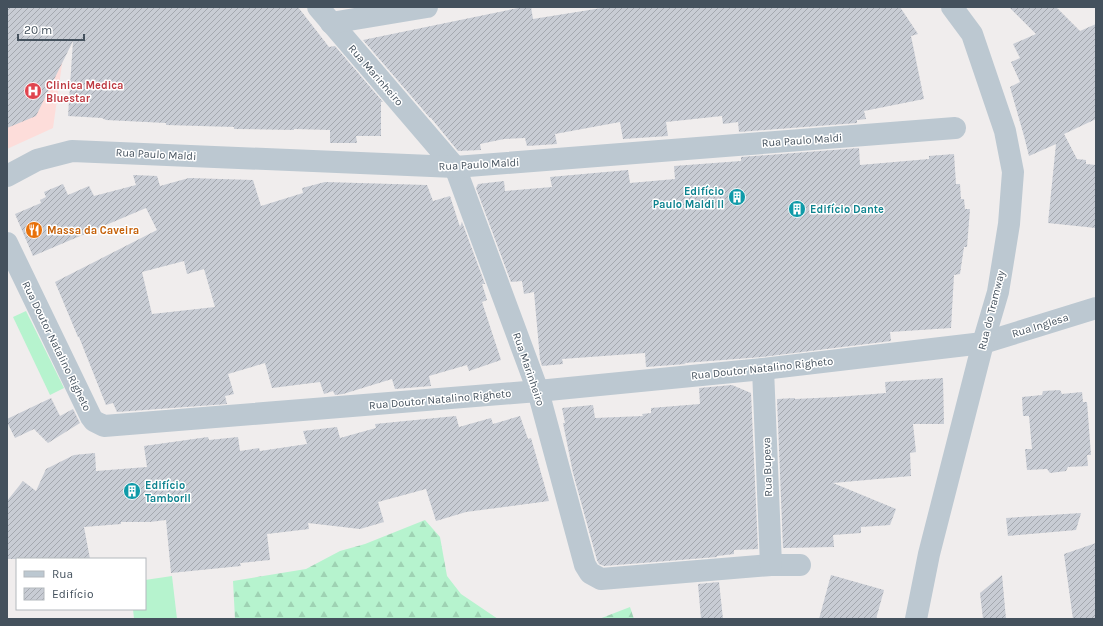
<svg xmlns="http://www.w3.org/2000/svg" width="1103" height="626" viewBox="0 0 1103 626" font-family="Karla,sans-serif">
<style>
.medical{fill:#fdddda}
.forest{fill:url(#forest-firs)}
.garden{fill:#b6f3ce}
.building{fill:url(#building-hatch);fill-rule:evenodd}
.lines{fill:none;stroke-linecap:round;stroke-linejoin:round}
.minor{stroke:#bcc8d1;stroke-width:22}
.labels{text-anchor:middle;stroke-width:3;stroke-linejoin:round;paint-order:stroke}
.street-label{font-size:11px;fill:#44515d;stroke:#fff}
.health-label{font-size:11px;font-weight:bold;fill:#be3a42;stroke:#fff;text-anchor:start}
.culture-label{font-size:11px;font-weight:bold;fill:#0d838f;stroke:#fff;text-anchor:start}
.food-label{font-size:11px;font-weight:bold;fill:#c56008;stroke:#fff;text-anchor:start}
</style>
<defs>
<pattern id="forest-firs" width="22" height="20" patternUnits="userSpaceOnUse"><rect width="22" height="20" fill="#b6f3ce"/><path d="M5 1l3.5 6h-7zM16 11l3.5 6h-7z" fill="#9ed2b3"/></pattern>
<pattern id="building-hatch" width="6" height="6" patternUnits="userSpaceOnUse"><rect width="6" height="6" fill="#c8ccd4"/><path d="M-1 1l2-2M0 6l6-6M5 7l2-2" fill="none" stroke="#a4a8af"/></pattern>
</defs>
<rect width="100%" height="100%" fill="#f0eded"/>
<!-- medical -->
<polygon class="medical" points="67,29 53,128 7,149 7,55"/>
<!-- forest -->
<g class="forest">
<polygon points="425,520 440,537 447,576 461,594 498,619 235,619 233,581 306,569 340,551 365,544"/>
<polygon points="630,607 634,619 599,619"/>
</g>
<!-- garden -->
<g class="garden">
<polygon points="26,311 64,388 50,395 13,317"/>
<polygon points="172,576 177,619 134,619 133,609 145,609 145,580"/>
</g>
<!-- building -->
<g class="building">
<polygon points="7,7 298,7 329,47 335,46 383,102 381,102 381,136 356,136 357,143 330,143 330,130 294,129 294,130 234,129 234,127 166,125 166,123 106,120 102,118 68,116 73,41 36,116 7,128"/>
<polygon points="523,7 531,7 533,19 608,7 900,7 918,34 911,36 924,99 864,111 866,119 857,120 857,123 739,132 738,122 723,124 722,116 666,122 668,136 623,139 620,122 555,134 557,144 527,146 525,138 504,139 480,144 481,150 458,151 431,118 430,118 363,40"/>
<polygon points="1009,7 1056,7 1080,31 1096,24 1096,119 1064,134 1077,159 1086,160 1086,164 1096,165 1096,228 1048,223 1056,144 1029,156 1024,136 1010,87 1020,82 1011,62 1020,58 1013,44 1036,34"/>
<polygon points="859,148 860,165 929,159 929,156 954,154 956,184 960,184 961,199 964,199 965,209 970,209 967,247 964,247 960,274 954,275 951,328 890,332 891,341 762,357 684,363 686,364 646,367 645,353 562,359 563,364 542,366 540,359 534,292 524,294 522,281 511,282 476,188 478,184 504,181 505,191 552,187 550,177 628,170 630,183 675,179 674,166 741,161 741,157"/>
<path d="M133 175 157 176 160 186 189 178 253 180 261 206 303 193 302 188 325 182 427 185 433 201 450 196 460 227 462 222 485 284H482L487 300 482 302 501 360 469 371 467 365 429 376 431 386 395 389 392 379 343 394 335 395 333 391 324 394 320 382 272 388 265 363 228 374 234 394 225 396 227 404 117 412 113 403 106 405 79 337H78L55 282 157 230 146 208 33 256 15 214 41 203 40 200 46 197 44 192 63 184 68 195 89 186 94 196 136 185ZM184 261 187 274 204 269 215 307 152 314 142 272Z"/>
<polygon points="943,378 944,424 913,424 916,452 910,453 911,476 833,483 896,509 890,525 861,527 861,533 833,535 834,547 783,548 777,399 795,398 795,399 837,397 886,393 885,382"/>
<polygon points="732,385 751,393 758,549 734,550 734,554 717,556 717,557 604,566 599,564 597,560 573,473 563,423 565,423 562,408 593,405 595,418 643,416 642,414 651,413 651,408 700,404 699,388"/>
<polygon points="1060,390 1062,394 1082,392 1083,402 1087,402 1091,455 1087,455 1088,466 1068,467 1066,471 1050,473 1047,469 1027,470 1025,449 1032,449 1029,416 1023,416 1022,397 1042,395 1043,391"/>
<polygon points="51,398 60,416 73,409 80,423 48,443 34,429 15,438 7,422 7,419"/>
<polygon points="456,416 459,427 491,418 493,424 520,416 528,439 531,438 549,501 466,512 436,521 426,489 378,502 384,522 360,529 308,523 309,529 267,534 270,560 240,563 241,566 171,573 166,520 150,522 121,522 121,524 84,527 90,559 7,559 7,501 23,481 36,491 46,469 74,455 95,453 96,471 147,467 144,446 208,437 209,440 238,437 240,451 259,448 260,451 307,444 303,431 337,427 340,438 376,428 375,424"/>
<polygon points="1081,513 1076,530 1008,536 1006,518"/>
<polygon points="1096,543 1096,619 1073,619 1064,554"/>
<polygon points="831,575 884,590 876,619 819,619"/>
<polygon points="1002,575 1006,619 983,619 980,593"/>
<polygon points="719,582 723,619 701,619 698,584"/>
</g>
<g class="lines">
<!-- minor -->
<g class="minor">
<polyline points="318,7 455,167 538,391 585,565 590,573 601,579 771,565 800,565"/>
<polyline points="331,23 427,7"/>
<polyline points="7,176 37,160 72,151 455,167 955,128"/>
<polyline points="7,243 91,417 94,421 104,426 538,391 763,369 983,343 1096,308"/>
<polyline points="763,369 771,565"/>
<polyline points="916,619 929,554 983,343 998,292 1009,224 1013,172 1005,131 972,34 952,7"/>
</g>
</g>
<!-- icons -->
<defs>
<g id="hospital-disc" transform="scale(0.9)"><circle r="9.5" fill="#e0444e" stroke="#fff"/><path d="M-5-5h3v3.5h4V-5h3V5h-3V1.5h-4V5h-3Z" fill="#fff"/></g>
<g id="building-disc" transform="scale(0.9)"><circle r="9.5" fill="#0f9aa8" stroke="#fff"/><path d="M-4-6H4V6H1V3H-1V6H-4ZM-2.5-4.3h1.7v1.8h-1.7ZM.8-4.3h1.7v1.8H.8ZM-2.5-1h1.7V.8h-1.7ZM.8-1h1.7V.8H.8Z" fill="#fff"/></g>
<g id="restaurant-disc" transform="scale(0.9)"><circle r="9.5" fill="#e8710a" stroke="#fff"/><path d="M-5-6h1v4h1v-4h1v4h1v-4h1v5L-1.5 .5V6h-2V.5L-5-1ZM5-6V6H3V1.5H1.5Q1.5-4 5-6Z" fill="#fff"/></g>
</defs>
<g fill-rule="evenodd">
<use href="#hospital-disc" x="33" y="91"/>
<use href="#building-disc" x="737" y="197"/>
<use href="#building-disc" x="797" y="209"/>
<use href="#restaurant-disc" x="34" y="230"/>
<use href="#building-disc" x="132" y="491"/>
</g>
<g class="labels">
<!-- street labels -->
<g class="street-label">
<text transform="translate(376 75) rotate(49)" y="4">Rua Marinheiro</text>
<text transform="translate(802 140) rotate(-4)" y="4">Rua Paulo Maldi</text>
<text transform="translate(156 154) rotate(3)" y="4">Rua Paulo Maldi</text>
<text transform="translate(479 164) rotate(-3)" y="4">Rua Paulo Maldi</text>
<text transform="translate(991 310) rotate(-76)" y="4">Rua do Tramway</text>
<text transform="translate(1040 325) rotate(-17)" y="4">Rua Inglesa</text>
<text transform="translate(57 346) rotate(64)" y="4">Rua Doutor Natalino Righeto</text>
<text transform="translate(762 368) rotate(-6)" y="4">Rua Doutor Natalino Righeto</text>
<text transform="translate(529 369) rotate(71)" y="4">Rua Marinheiro</text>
<text transform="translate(440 399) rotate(-5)" y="4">Rua Doutor Natalino Righeto</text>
<text transform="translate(767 467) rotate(-92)" y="4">Rua Bupeva</text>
</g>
<!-- health labels -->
<g class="health-label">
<text x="46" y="89">Clinica Medica<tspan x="46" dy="13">Bluestar</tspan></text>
</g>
<!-- culture labels -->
<g class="culture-label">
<text x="724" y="195" text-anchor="end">Edifício<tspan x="724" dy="13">Paulo Maldi II</tspan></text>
<text x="810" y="213">Edifício Dante</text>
<text x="145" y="489">Edifício<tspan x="145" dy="13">Tamboril</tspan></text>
</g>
<!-- food labels -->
<g class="food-label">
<text x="47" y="234">Massa da Caveira</text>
</g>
</g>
<!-- border -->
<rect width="1103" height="626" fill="none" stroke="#44515d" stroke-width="16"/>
<!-- legend -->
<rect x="16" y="558" width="130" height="52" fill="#ffffff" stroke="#b4b9be"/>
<rect x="24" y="571" width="20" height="6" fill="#bcc8d1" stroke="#b4b9be"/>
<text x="52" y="578" font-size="12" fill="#44515d">Rua</text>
<rect x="24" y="588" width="20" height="12" fill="url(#building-hatch)" stroke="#b4b9be"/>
<text x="52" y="598" font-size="12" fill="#44515d">Edifício</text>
<!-- scale -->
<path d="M18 34v6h66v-6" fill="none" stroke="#44515d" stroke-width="2"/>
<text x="24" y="34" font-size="12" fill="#44515d" stroke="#ffffff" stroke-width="3" paint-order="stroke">20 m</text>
</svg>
